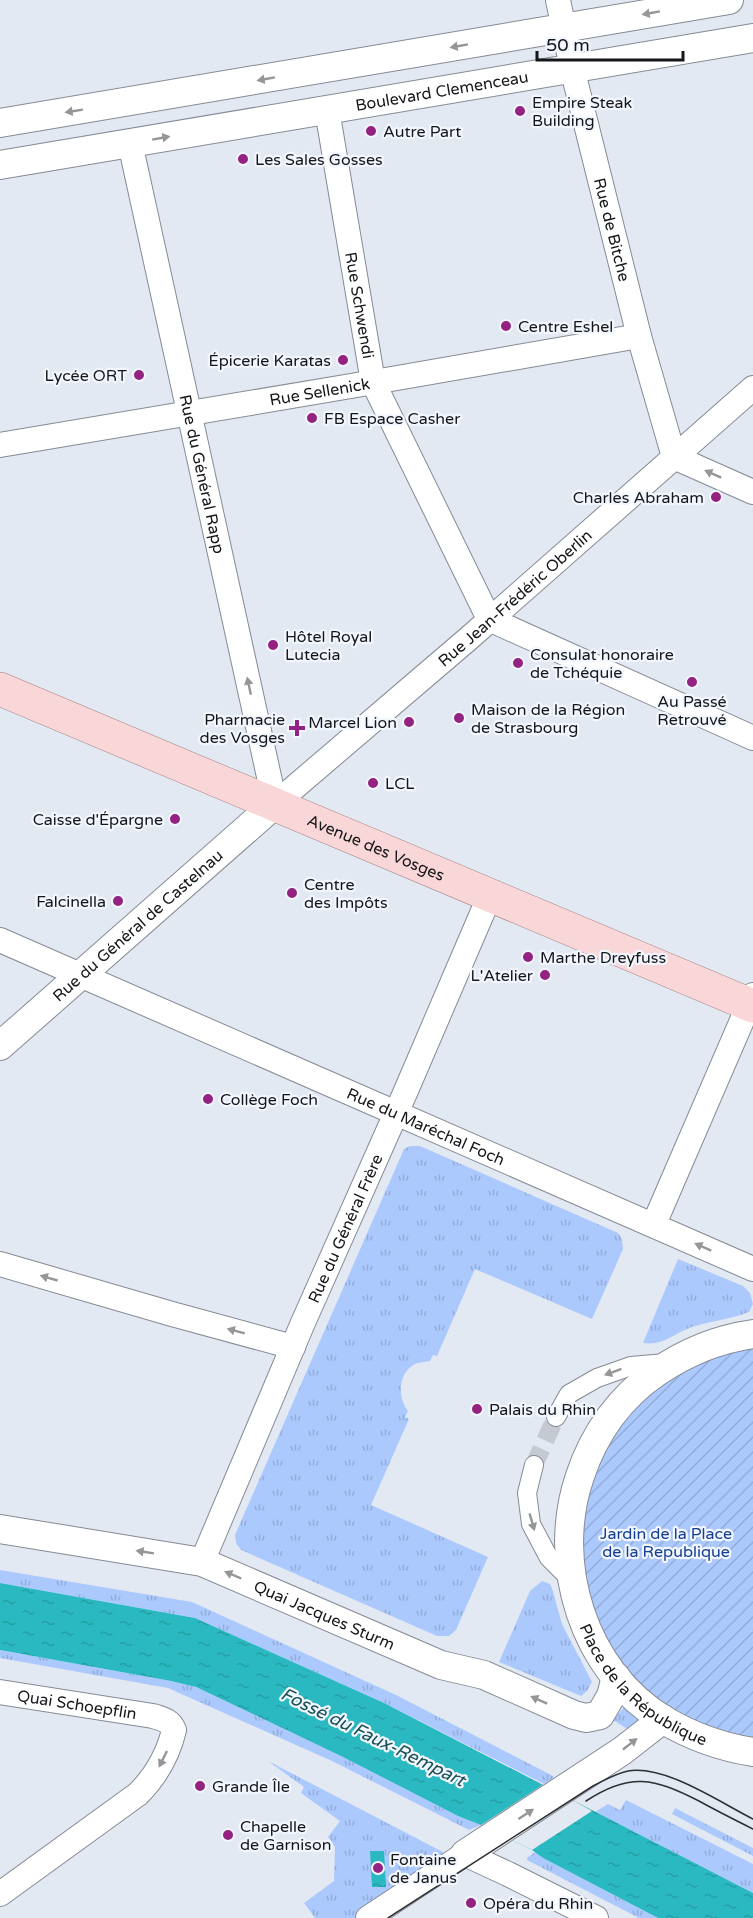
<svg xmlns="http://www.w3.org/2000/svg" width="753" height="1918" viewBox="0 0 753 1918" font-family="'Varela Round',sans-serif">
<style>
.grass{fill:url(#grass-tufts)}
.garden{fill:url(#garden-furrows)}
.water{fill:url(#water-ripples)}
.pier{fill:#e3e9f3}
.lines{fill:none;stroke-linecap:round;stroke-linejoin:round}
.pedestrian-tunnel{stroke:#c4c9d2;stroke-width:18;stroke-dasharray:18 9;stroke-linecap:butt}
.pedestrian-casing{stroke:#858a94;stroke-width:20}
.minor-casing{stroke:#858a94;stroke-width:26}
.tertiary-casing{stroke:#858a94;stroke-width:30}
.primary-casing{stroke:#a68183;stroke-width:34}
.pedestrian{stroke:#fff;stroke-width:18}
.minor{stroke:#fff;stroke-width:24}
.tertiary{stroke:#fff;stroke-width:28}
.primary{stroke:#f9d6d7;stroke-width:33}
.tram{stroke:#2c2f33;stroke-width:1.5}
.oneway{fill:#959698}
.poi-dot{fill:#942281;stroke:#f2f6ff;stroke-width:2}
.labels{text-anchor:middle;stroke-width:4.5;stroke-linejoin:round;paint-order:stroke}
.street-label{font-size:16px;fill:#141619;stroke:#f2f6ff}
.poi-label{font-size:16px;fill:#141619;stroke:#f2f6ff;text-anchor:start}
.park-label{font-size:16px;fill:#133d8f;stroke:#f2f6ff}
.water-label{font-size:18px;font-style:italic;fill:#175053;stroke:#f2f6ff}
</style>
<defs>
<pattern id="grass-tufts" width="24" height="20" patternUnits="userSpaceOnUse" patternTransform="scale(1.5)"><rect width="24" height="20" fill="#acc9fd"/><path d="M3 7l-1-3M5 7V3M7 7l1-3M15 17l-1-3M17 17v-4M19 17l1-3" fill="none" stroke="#93acd8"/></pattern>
<pattern id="garden-furrows" width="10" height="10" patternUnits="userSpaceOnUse" patternTransform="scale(1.5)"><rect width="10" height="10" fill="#acc9fd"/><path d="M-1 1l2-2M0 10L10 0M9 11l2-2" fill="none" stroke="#93acd8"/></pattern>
<pattern id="water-ripples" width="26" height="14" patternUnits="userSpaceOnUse" patternTransform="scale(1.5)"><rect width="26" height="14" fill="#2ab9c0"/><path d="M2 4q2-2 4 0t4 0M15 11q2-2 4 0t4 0" fill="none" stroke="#259ea4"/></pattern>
</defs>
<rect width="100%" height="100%" fill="#e3e9f3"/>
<!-- grass -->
<g class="grass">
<path d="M410 1146H420L618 1233 622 1239 623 1249 592 1319 475 1269 437 1356 433 1355 430 1361C425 1362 420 1362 415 1364 398 1373 397 1397 408 1411L405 1417 409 1419 371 1505 488 1557 456 1630 449 1636H437L241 1550 236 1543 235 1535 404 1149Z"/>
<path d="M678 1259 743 1286 750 1293 753 1304 749 1312C731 1319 711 1321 692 1327 675 1333 663 1346 643 1343Z"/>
<polygon points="0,1570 192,1602 396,1695 553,1776 553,1778 544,1784 384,1703 195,1618 0,1583"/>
<polygon points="542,1581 550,1584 552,1588 562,1624 592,1682 587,1691 581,1696 499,1662 530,1591"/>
<polygon points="0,1650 171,1681 196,1687 341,1756 458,1816 481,1825 469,1830 332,1761 168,1688 0,1658"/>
<polygon points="625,1706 641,1719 632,1732 613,1720"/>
<polygon points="268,1761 443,1852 445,1856 354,1918 315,1918 304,1903 334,1881 335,1847 328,1837 340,1821 301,1793 304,1787"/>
<polygon points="626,1800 753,1864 753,1893 595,1812 608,1804 620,1810"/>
<polygon points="675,1808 753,1848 753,1856 672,1814"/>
<polygon points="535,1852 543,1858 658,1918 639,1918 527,1860 527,1858"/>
</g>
<!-- garden -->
<polygon class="garden" points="753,1345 753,1740 736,1738 666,1709 629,1675 598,1627 580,1562 584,1498 613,1431 623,1417 677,1371"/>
<!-- water -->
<g class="water">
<polygon points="0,1583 195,1618 384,1703 753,1893 753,1918 658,1918 543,1858 532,1850 481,1825 458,1816 341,1756 196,1687 171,1681 0,1650"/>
<polygon points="370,1851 384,1851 386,1887 372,1887"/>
</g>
<!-- pier -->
<polygon class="pier" points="544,1784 592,1811 532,1850 481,1825"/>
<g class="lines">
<!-- pedestrian-tunnel -->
<polyline class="pedestrian-tunnel" points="534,1465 556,1417"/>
<!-- pedestrian casing -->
<g class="pedestrian-casing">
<g id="pedestrian">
<polyline points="556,1417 569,1394 597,1378 631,1366 666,1363"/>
<polyline points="534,1465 527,1493 531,1524 549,1558 571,1580"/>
</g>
</g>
<!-- minor casing -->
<g class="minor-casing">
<g id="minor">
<path id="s1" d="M558 0 572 68 639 336 674 457 753 492"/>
<path id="s2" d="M327 110 373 382 489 619 753 738"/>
<path id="s3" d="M130 143 275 804 468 639 753 388"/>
<path id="s4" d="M0 445 351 386 639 336"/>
<path id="s5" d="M0 940 753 1269"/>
<polyline points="654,1224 753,995"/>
<polyline points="0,1264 172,1314 293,1347"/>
<path id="s6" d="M202 1562 302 1325 405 1093 490 895"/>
<path id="s7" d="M0 1692 153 1716C162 1719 170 1720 174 1730 168 1755 156 1776 138 1794L0 1894"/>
<polyline points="368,1918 465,1854 508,1874 596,1918"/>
</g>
</g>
<!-- tertiary casing -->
<g class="tertiary-casing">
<g id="tertiary">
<polyline points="0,123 729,0"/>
<path id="s8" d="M0 165 753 38"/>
<path id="s9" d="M0 1046 275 804"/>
<path id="s10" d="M753 1334C718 1339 686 1352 657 1372 620 1397 594 1434 580 1476 550 1563 583 1671 664 1720 691 1736 721 1747 753 1752"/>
<path id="s11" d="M0 1529 202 1562 441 1665 484 1675 574 1715 586 1718 600 1715 611 1696 616 1677"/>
<polyline points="465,1854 622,1751 663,1719"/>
</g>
</g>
<!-- primary casing -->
<g class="primary-casing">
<g id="primary">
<path id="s12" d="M0 689 753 1006"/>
</g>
</g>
<!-- pedestrian -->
<use href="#pedestrian" class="pedestrian"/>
<!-- minor -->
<use href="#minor" class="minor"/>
<!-- tertiary -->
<use href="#tertiary" class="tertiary"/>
<!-- primary -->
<use href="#primary" class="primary"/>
<!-- tram -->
<g class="tram">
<path d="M586 1801C630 1772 654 1778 699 1801 717 1811 735 1820 753 1829"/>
<path d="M388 1918 593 1786C604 1780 615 1774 628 1771 666 1765 719 1802 753 1819"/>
</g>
</g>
<!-- one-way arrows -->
<defs><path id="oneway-solid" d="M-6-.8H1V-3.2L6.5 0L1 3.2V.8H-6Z" transform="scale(1.5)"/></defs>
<g class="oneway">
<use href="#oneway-solid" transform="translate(651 13) rotate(170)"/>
<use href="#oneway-solid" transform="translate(459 46) rotate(170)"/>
<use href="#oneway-solid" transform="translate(266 79) rotate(170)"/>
<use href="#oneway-solid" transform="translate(74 111) rotate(171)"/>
<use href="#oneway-solid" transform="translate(161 138) rotate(-10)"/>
<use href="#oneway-solid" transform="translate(713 474) rotate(-156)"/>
<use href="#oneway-solid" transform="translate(249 686) rotate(-102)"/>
<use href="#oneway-solid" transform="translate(703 1247) rotate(-156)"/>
<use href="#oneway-solid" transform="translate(49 1278) rotate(-164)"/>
<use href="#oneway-solid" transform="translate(236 1331) rotate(-165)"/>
<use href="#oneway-solid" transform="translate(613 1372) rotate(160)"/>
<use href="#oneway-solid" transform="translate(532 1522) rotate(74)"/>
<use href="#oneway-solid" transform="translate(145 1552) rotate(-171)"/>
<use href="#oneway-solid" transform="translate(233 1575) rotate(-157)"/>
<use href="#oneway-solid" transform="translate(539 1700) rotate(-156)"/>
<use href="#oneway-solid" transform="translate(630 1744) rotate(-38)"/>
<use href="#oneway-solid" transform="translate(163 1759) rotate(116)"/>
<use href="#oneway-solid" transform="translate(526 1814) rotate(-33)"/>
</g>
<!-- markers -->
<g class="poi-dot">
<circle cx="520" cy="111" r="6"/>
<circle cx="371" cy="131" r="6"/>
<circle cx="243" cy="159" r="6"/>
<circle cx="506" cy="326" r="6"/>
<circle cx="343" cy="360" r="6"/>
<circle cx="139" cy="375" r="6"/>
<circle cx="312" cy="418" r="6"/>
<circle cx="716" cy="497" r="6"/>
<circle cx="273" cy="645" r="6"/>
<circle cx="518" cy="663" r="6"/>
<circle cx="692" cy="682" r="6"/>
<circle cx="459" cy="718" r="6"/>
<circle cx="409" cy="722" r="6"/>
<path d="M294 719h6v6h6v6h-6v6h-6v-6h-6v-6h6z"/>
<circle cx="373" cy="783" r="6"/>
<circle cx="175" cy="819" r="6"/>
<circle cx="292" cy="893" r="6"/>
<circle cx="118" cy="901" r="6"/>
<circle cx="528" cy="957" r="6"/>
<circle cx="545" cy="975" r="6"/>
<circle cx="208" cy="1099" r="6"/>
<circle cx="477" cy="1409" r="6"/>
<circle cx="200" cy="1786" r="6"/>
<circle cx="228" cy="1835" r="6"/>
<circle cx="378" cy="1868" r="6"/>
<circle cx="471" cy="1903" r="6"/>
</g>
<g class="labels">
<!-- street labels -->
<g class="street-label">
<text dy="6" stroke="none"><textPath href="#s8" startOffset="448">Boulevard Clemenceau</textPath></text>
<text dy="6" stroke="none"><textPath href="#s1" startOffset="236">Rue de Bitche</textPath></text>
<text dy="6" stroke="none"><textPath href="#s2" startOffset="198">Rue Schwendi</textPath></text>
<text dy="6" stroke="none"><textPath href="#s4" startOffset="324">Rue Sellenick</textPath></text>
<text dy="6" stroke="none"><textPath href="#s3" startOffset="339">Rue du Général Rapp</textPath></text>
<text dy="6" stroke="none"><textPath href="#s3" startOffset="993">Rue Jean-Frédéric Oberlin</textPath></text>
<text dy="6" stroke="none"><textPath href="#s12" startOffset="408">Avenue des Vosges</textPath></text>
<text dy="6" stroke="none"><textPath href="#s9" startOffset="183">Rue du Général de Castelnau</textPath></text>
<text dy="6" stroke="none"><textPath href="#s5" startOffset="465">Rue du Maréchal Foch</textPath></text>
<text dy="6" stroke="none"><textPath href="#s6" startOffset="363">Rue du Général Frère</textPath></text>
<text dy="6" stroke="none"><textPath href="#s11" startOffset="338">Quai Jacques Sturm</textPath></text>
<text dy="6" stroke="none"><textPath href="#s10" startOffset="474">Place de la République</textPath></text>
<text dy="6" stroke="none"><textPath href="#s7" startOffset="78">Quai Schoepflin</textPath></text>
</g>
<!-- poi labels -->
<g class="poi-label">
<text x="532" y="108">Empire Steak<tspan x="532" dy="18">Building</tspan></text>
<text x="383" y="137">Autre Part</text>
<text x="255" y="165">Les Sales Gosses</text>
<text x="518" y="332">Centre Eshel</text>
<text x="331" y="366" text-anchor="end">Épicerie Karatas</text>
<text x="127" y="381" text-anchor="end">Lycée ORT</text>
<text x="324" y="424">FB Espace Casher</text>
<text x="704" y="503" text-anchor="end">Charles Abraham</text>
<text x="285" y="642">Hôtel Royal<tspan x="285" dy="18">Lutecia</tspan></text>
<text x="530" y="660">Consulat honoraire<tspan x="530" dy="18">de Tchéquie</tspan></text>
<text x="692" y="707" text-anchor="middle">Au Passé<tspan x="692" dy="18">Retrouvé</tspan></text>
<text x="471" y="715">Maison de la Région<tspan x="471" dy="18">de Strasbourg</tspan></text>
<text x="285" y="725" text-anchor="end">Pharmacie<tspan x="285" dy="18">des Vosges</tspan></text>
<text x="397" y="728" text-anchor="end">Marcel Lion</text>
<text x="385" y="789">LCL</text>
<text x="163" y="825" text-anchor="end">Caisse d'Épargne</text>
<text x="304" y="890">Centre<tspan x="304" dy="18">des Impôts</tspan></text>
<text x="106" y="907" text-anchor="end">Falcinella</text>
<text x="540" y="963">Marthe Dreyfuss</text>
<text x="533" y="981" text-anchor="end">L'Atelier</text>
<text x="220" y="1105">Collège Foch</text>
<text x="489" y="1415">Palais du Rhin</text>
<text x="212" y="1792">Grande Île</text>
<text x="240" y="1832">Chapelle<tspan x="240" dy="18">de Garnison</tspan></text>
<text x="390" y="1865">Fontaine<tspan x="390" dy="18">de Janus</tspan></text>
<text x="483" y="1909">Opéra du Rhin</text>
</g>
<!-- park labels -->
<g class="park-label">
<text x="666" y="1539">Jardin de la Place<tspan x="666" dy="18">de la Republique</tspan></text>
</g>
<!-- water labels -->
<g class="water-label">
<text transform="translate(373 1737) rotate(26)" y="6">Fossé du Faux-Rempart</text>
</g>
</g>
<!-- scale -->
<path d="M537 51v9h146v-9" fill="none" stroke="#141619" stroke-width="3"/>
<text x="546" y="51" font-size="18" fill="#141619" stroke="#f2f6ff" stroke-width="4.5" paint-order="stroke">50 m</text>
</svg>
